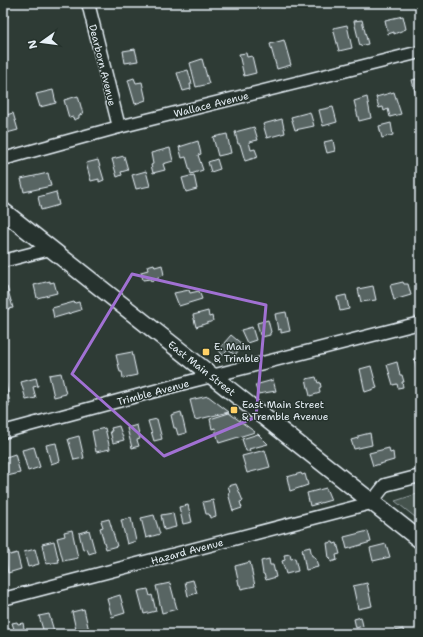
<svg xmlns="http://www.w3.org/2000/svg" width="423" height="637" viewBox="0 0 423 637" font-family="'Shantell Sans',sans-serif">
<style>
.green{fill:#45524e;stroke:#96a2a3}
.building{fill:#596563;stroke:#e8f1f8}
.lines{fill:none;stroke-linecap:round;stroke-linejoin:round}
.minor-casing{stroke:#e8f1f8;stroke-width:15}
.tertiary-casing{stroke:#e8f1f8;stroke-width:19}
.minor{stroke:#26332d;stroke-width:12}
.tertiary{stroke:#26332d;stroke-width:16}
.marked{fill:none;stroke:#a171d3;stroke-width:3;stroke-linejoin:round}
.poi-dot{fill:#ffd166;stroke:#26332d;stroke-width:1.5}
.labels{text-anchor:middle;stroke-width:3;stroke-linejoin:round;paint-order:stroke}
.street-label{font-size:10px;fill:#e8f1f8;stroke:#26332d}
.poi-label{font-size:10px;fill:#e8f1f8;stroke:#26332d;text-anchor:start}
</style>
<rect width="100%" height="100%" fill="#2e3b35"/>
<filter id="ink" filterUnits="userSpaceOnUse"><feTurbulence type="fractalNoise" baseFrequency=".025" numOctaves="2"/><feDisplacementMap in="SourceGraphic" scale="8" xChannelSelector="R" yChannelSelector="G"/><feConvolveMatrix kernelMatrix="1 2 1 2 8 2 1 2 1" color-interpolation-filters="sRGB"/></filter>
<g filter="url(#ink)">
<!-- green -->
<polygon class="green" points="420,493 420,521 395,501"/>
<!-- building -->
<g class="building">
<polygon points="3,3 5,3 8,17 3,18"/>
<polygon points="403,16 406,29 394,34 394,32 388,34 385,20"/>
<polygon points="362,20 368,44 360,46 354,21"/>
<polygon points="347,25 352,48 339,51 333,28"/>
<polygon points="284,40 291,65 277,69 270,44"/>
<polygon points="135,49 138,61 125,63 123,51"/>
<polygon points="246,53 247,57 252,56 256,73 244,76 239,54"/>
<polygon points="202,59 209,84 196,87 190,63"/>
<polygon points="188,70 192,84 190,84 191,89 183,91 177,73"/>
<polygon points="134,78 136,83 142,82 146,100 135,104 128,80"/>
<polygon points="420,78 420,95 416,96 412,80"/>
<polygon points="53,90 56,103 40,107 36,94"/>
<polygon points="394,92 401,114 390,117 388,109 384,111 383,107 379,108 376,97"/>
<polygon points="78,96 83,114 79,115 79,118 74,120 73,117 69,118 64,100"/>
<polygon points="367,97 371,118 359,121 354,101"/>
<polygon points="333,107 337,122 323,126 319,110"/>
<polygon points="310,112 314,126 295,130 291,117"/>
<polygon points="13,113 18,130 3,134 3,116"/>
<polygon points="282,119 285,133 267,138 263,124"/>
<polygon points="391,123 393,135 382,138 379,126"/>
<polygon points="254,127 258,140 249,142 251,150 255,149 258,157 245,161 240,144 238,144 235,132"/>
<polygon points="227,134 231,153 218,156 213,137"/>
<polygon points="333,140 335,151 327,153 324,142"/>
<polygon points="198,141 201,154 198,155 203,170 191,174 186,157 182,158 179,147"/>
<polygon points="170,148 173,161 163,164 165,170 153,173 151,165 153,164 151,153"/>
<polygon points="124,156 128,170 121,172 122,175 117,177 112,159"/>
<polygon points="217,159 220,169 211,172 208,162"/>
<polygon points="98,160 104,180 99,182 99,179 91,181 86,163"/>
<polygon points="146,171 150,186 136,189 132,175"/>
<polygon points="48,173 51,186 24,192 21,179"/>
<polygon points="194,175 197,189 186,192 182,178"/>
<polygon points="56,192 59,205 41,210 38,197"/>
<polygon points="154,264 155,267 162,265 164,275 158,277 158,279 151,281 150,279 143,280 141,272 148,270 147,266"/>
<polygon points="50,281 50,283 54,282 57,293 37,298 34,285"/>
<polygon points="403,282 404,284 408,284 411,295 394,300 390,285"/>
<polygon points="373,286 376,300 361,302 358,289"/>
<polygon points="7,287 13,308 3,310 3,288"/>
<polygon points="189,290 190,293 199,291 202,299 179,306 174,293"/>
<polygon points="346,295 349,309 340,311 337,297"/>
<polygon points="74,302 75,303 79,302 81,310 54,318 52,308"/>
<polygon points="208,311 209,317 212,316 213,321 196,327 193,315"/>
<polygon points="286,312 290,331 281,333 281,329 278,330 275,314"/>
<polygon points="268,320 271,332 270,333 270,335 262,337 261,334 260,335 257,323"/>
<polygon points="252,327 256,340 247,343 241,330"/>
<polygon points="231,335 243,345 235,355 228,350 223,355 218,350"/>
<polygon points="132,352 137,375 123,378 122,372 120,372 116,355"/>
<polygon points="420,357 420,382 414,358"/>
<polygon points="397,362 400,375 402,375 404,382 402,382 403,387 398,388 397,384 393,385 387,365"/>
<polygon points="371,366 377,388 365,392 360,369"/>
<polygon points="61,373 66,394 54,397 49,375"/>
<polygon points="316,377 318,383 320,382 321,387 319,388 320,393 310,396 306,379"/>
<polygon points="36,378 38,386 33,387 36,398 26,400 21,382"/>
<polygon points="5,380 10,403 8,403 9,407 3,409 3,381"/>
<polygon points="273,380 276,391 258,394 255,385"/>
<polygon points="208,396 229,412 195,420 190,400"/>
<polygon points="181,412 186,433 178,435 176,428 174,428 171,415"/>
<polygon points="229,413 255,432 219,443 215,428 212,429 210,419"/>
<polygon points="157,419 162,439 154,441 148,421"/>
<polygon points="137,425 140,439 137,440 139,446 132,448 127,428"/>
<polygon points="119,426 124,440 113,443 110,431 112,431 111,428"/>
<polygon points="105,428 110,449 96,452 92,431"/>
<polygon points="370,433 372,445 354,449 351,440 358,438 358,436"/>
<polygon points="258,434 268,444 249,449 250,451 246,451 242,439"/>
<polygon points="79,436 84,458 74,460 68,439"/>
<polygon points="56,443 60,461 51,464 46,445"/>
<polygon points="34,447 40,467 28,471 22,450"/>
<polygon points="389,448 390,453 393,452 394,460 373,466 369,453"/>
<polygon points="265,450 270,467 247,473 242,456"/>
<polygon points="15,454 20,473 7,476 3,463 3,458"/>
<polygon points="301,473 302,475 305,474 308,485 290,491 287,477"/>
<polygon points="236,484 243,501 240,502 242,508 233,511 228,493 230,492 228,486"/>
<polygon points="326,488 331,500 310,506 307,493"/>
<polygon points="213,500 216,516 210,518 209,514 206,514 203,502"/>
<polygon points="188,505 192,522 183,524 179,507"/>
<polygon points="173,513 176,527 164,530 161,515"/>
<polygon points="154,515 160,534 146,538 141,518"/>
<polygon points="131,518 136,541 127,544 121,520"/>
<polygon points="109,519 117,546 106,549 100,528 103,527 101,521"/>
<polygon points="72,530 78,558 63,561 57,538 65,536 64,532"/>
<polygon points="89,530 95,552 89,554 87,549 83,550 79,533"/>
<polygon points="368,531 371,542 347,549 344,537"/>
<polygon points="54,541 59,562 46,564 42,544"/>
<polygon points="333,542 334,544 337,543 340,554 336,555 337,560 331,562 330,557 329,558 327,543"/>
<polygon points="386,544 390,557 373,561 370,548"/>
<polygon points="310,547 312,556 314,556 315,559 316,559 318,567 306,570 302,549"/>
<polygon points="35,549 39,564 28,567 24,552"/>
<polygon points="9,551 10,555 17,553 21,569 8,573 4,552"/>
<polygon points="290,554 291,559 295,558 298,571 286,574 282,561 285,560 284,555"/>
<polygon points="269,559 270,565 273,565 276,577 266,580 264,574 263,574 261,561"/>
<polygon points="250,562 255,586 241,589 240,585 239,585 235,566"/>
<polygon points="193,580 197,593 188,596 185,582"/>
<polygon points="170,583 177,609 162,613 156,586"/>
<polygon points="367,583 372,606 358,609 353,586"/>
<polygon points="148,589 150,596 152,595 156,611 144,614 138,591"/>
<polygon points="120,595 125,613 112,617 107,599"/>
<polygon points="84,609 89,631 77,634 72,612"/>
<polygon points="49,614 54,631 44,633 39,616"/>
<polygon points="361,617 363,626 356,628 354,619"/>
<polygon points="17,622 18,624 23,623 25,634 12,634 12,633 15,632 12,623"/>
<polygon points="403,629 404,634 391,634 390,632"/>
</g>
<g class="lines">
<!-- minor casing -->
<g class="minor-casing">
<g id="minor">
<polyline points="88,3 119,127"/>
<polyline points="3,159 119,127 420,52"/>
<polyline points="3,261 50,249"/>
<polyline points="3,432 192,381 420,323"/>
<polyline points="3,599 371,503 385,485 420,476"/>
</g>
</g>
<!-- tertiary casing -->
<g class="tertiary-casing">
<polyline id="tertiary" points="3,211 420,540"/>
</g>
<!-- minor -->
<use href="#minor" class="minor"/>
<!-- tertiary -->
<use href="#tertiary" class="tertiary"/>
</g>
</g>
<!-- marked area -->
<path class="marked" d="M132 274 266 305 256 417 164 456 72 374Z"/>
<!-- markers -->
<g class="poi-dot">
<rect x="202" y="348" width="8" height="8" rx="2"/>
<rect x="230" y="406" width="8" height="8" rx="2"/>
</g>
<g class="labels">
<!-- street labels -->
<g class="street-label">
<text transform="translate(103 65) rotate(76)" y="4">Dearborn Avenue</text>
<text transform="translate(211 104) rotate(-14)" y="4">Wallace Avenue</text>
<text transform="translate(202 368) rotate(38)" y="4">East Main Street</text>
<text transform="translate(153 392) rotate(-15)" y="4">Trimble Avenue</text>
<text transform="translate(187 551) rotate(-15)" y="4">Hazard Avenue</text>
</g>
<!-- poi labels -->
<g class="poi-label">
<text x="214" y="350">E. Main<tspan x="214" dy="12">&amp; Trimble</tspan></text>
<text x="242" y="408">East Main Street<tspan x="242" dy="12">&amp; Tremble Avenue</tspan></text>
</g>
</g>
<!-- margin -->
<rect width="423" height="637" fill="none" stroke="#26332d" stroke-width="16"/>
<rect x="8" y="8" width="407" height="621" fill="none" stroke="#e8f1f8" stroke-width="1.5" filter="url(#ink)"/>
<!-- north arrow -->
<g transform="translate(42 42) rotate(256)" stroke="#26332d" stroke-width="3" paint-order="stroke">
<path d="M0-3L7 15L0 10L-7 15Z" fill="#e8f1f8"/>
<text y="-6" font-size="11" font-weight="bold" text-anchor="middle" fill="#e8f1f8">N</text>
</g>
</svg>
